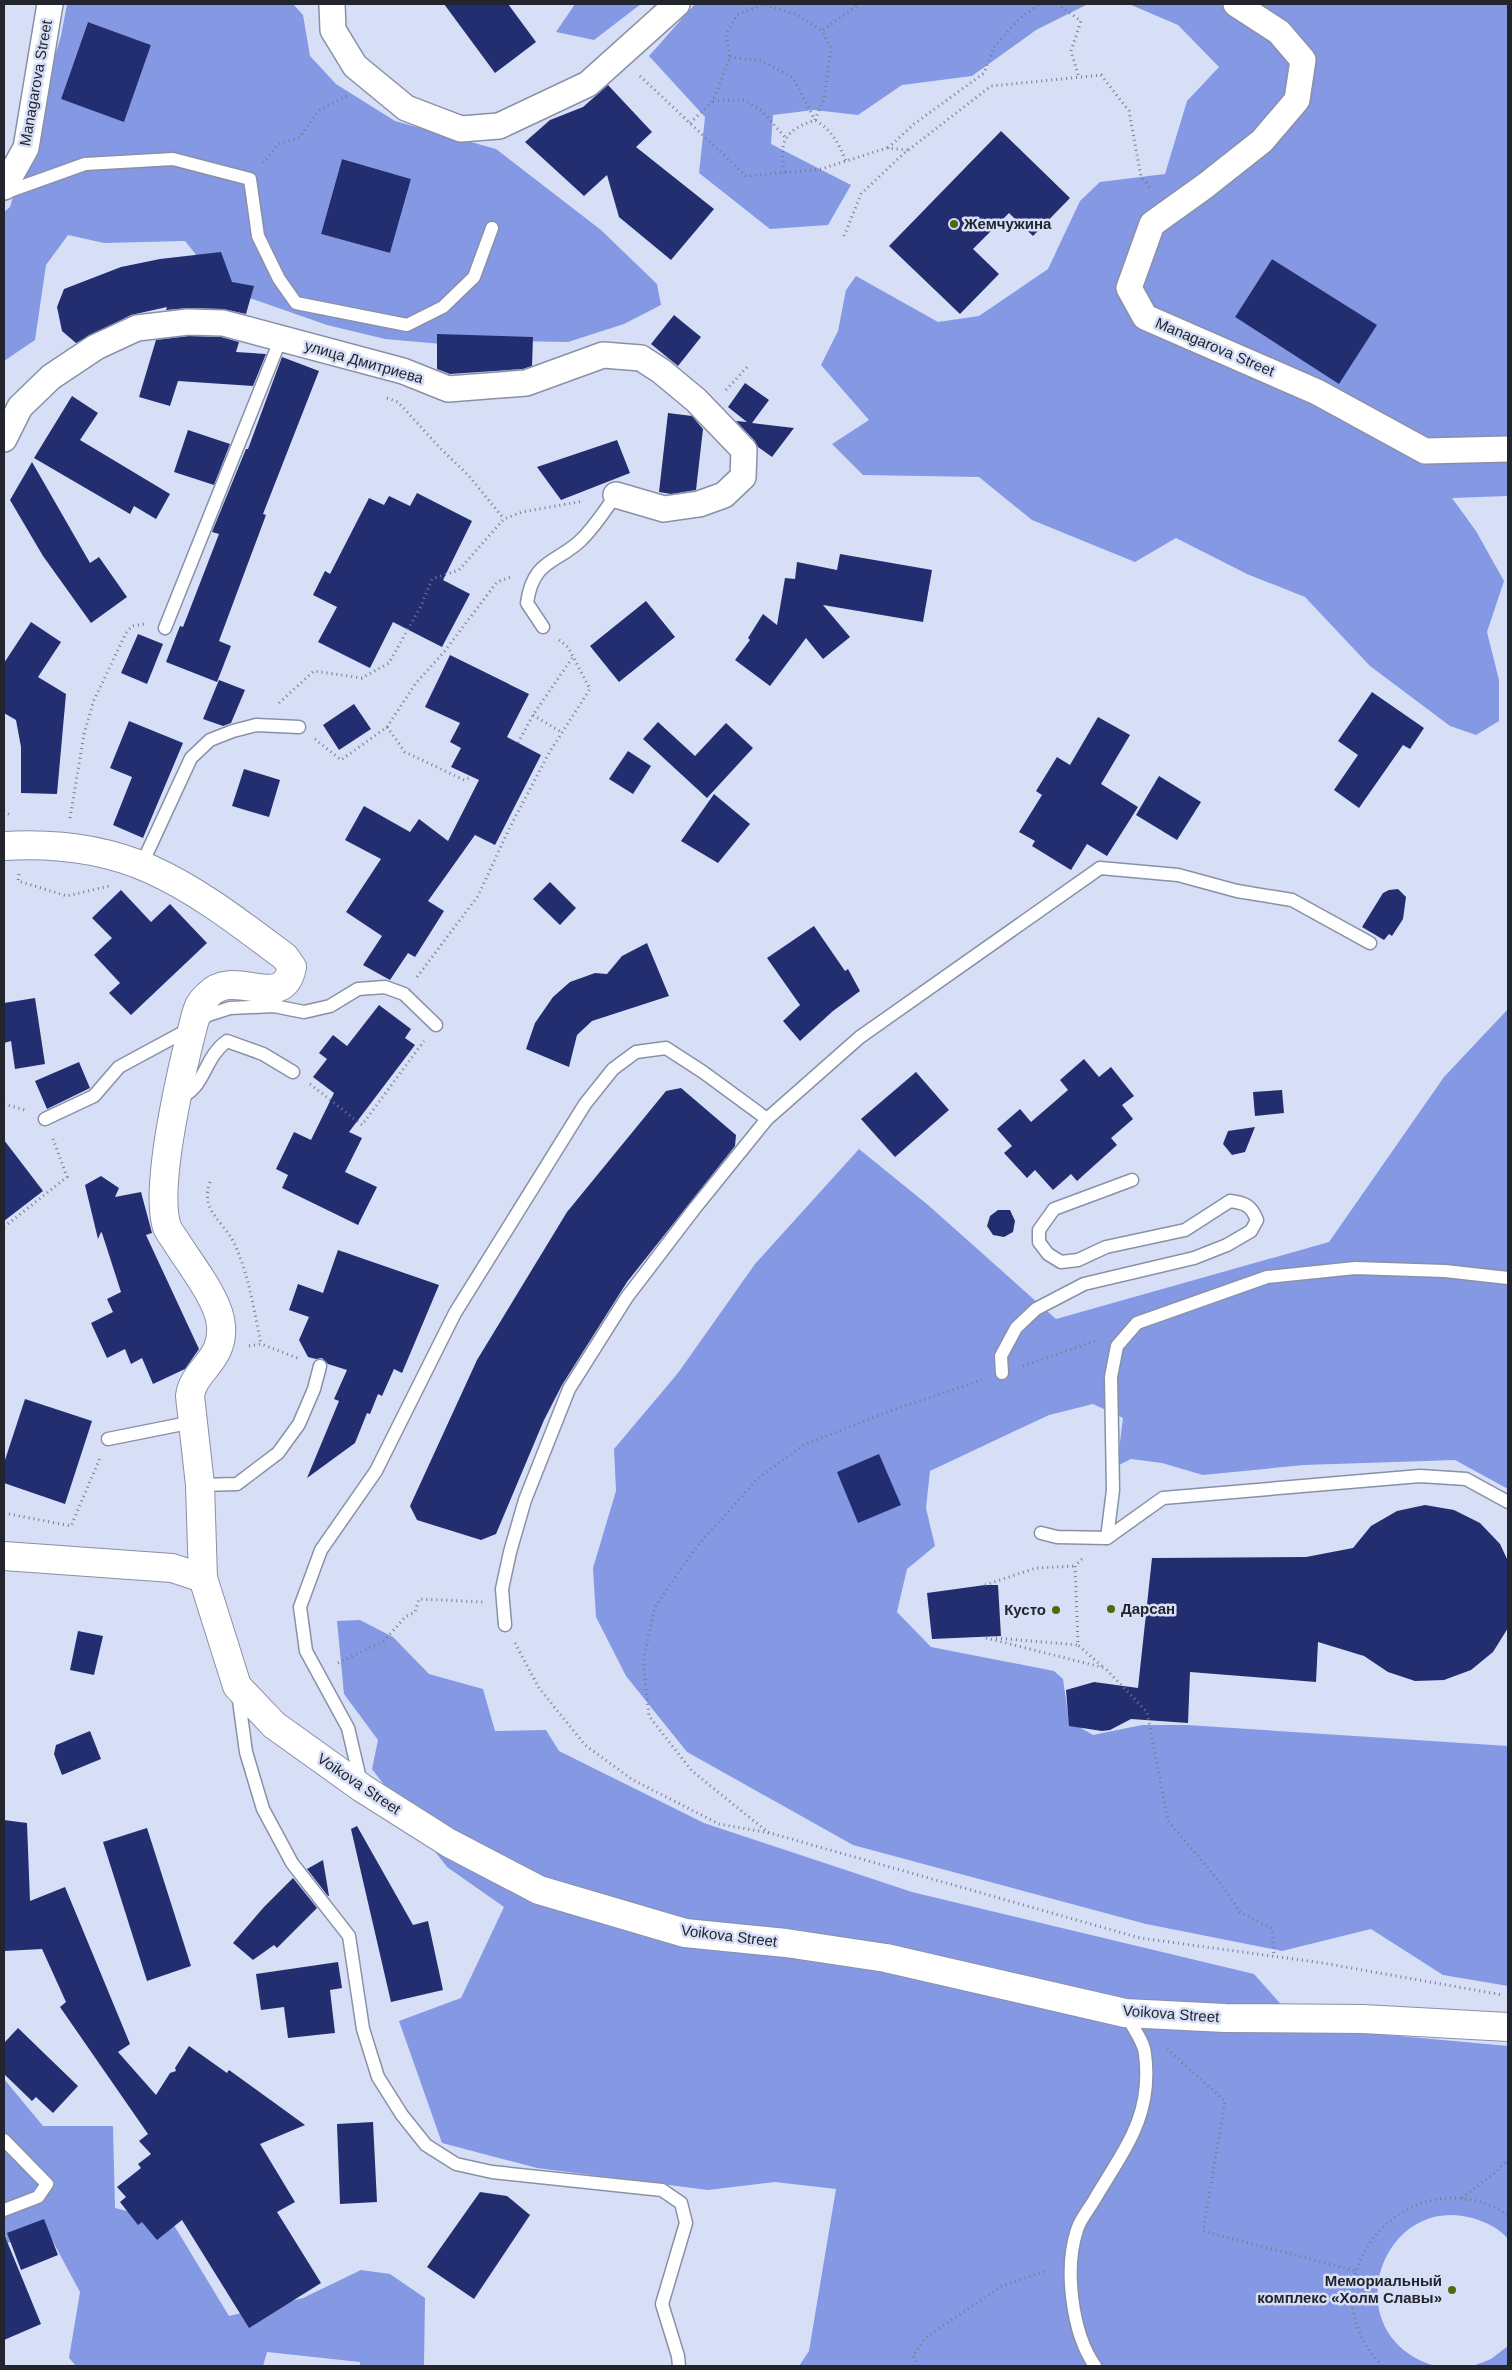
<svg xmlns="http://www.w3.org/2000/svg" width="1512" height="2370" viewBox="0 0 1512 2370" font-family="Arial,sans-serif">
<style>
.forest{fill:#8498e4;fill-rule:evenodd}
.building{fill:#232e70}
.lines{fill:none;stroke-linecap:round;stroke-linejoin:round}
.service-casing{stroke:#8990a7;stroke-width:15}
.minor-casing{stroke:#8990a7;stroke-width:28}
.tertiary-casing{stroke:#8990a7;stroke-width:30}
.path{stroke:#777c8c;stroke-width:3;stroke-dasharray:1 4;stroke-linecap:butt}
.service{stroke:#fff;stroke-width:12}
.minor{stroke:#fff;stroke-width:25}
.tertiary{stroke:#fff;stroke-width:28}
.poi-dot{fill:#546610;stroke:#d7dff7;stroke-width:2}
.labels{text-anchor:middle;stroke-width:5;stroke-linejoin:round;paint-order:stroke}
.street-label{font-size:15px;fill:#23252e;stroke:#d7dff7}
.poi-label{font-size:15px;font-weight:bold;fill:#23252e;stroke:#d7dff7;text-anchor:start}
</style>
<rect width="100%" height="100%" fill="#d7dff7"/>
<!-- forest -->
<g class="forest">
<path d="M67 4H293L303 15 310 56 336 84 395 121 496 149 601 230 657 284 661 305 624 324 568 342 508 341 487 348 385 339 327 325 224 289 185 241 104 243 68 235 46 265 35 340 4 361V212L10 207 61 36ZM88 22 151 45 124 121 61 99ZM342 159 411 179 390 253 321 234Z"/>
<polygon points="575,4 641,4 594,40 556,32"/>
<polygon points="695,4 1088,4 1036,30 972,76 902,85 858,115 814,110 773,115 771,144 851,185 828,225 770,229 699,173 705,117 649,56"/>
<path d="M1129 4H1508V496L1452 498 1476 531 1504 581 1487 632 1499 680V721L1476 735 1450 726 1370 666 1305 597 1247 574 1176 538 1135 562 1032 520 979 477 863 475 832 444 869 420 821 365 838 331 846 290 856 276 938 322 979 316 1048 269 1080 201 1100 182 1165 174 1187 101 1219 67 1178 25ZM1272 259 1376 325 1339 383 1235 317Z"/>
<polygon points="1508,1009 1508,1489 1455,1460 1304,1465 1203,1475 1162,1463 1131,1459 1117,1466 1123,1418 1093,1404 1049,1415 930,1471 926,1508 935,1546 907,1569 897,1612 931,1647 1054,1671 1063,1679 1069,1721 1093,1735 1142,1725 1187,1725 1508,1746 1508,1986 1443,1975 1371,1929 1282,1951 1146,1924 853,1845 687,1752 626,1676 596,1617 593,1568 616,1491 614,1449 678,1373 755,1264 859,1149 928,1205 1056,1319 1329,1242 1444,1077"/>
<path d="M360 1620 393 1637 429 1674 483 1689 495 1731 546 1730 559 1751 704 1823 912 1892 1254 1974 1301 2027 1508 2046V2239C1499 2228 1486 2222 1472 2218 1380 2193 1333 2335 1435 2366H799L809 2351 836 2189 775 2182 708 2190 537 2168 442 2143 399 2021 461 1998 504 1907 447 1867 372 1769 378 1740 344 1694 337 1621Z"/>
<polygon points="4,2079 43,2126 113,2126 115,2208 172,2222 229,2316 303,2298 361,2270 390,2274 425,2298 424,2366 360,2366 360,2362 267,2352 263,2366 76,2366 69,2358 80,2292 51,2238 4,2243"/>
<polygon points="1508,2346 1508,2366 1473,2366 1491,2359"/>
</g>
<!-- building -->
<g class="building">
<polygon points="444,4 508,4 536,42 495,73"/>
<polygon points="88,22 151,45 124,122 61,99"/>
<polygon points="608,85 652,132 636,147 714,209 671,260 619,217 607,175 584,196 525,142 550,120 583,107"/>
<polygon points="1001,131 1070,198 1033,236 1009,213 973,249 999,274 960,314 889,246"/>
<polygon points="342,159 411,179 390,253 321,234"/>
<polygon points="221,252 232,282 254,286 246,314 223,309 188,308 166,310 167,307 131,315 76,343 62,331 57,307 64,289 121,267 160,259"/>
<polygon points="1272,259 1377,325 1339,384 1235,317"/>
<polygon points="674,315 701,337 678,366 651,344"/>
<polygon points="437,334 533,337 532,366 523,369 450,374 437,369"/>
<polygon points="189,336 221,337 239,342 236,352 266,354 253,386 178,381 170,406 139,397 156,340"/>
<polygon points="282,357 319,371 263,514 266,515 219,641 231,646 217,682 166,662 180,626 183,627 219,534 212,532 246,449 248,449"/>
<polygon points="745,383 769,400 752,423 794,428 772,457 758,447 754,440 736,421 747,422 728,407"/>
<polygon points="72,396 98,413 80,440 170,494 156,519 134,506 130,514 34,458"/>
<polygon points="668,413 692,416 703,429 696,490 671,494 659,492"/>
<polygon points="188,430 230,444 214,485 174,472"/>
<polygon points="617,440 630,473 561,500 537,467"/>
<polygon points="32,462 90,563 99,557 127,597 91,623 43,556 10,500"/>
<polygon points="417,493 472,521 443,580 470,594 442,647 393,622 370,668 318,642 337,607 313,595 325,571 330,574 369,498 384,505 389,496 410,506"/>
<polygon points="840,554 932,570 923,622 823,605 850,637 823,659 806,638 770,686 735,660 750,640 748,638 763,614 777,625 785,578 795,579 797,562 837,570"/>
<polygon points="646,601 675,637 619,682 590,646"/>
<polygon points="31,622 61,642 38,677 66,694 57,794 21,793 21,747 16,720 4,713 4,663"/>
<polygon points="138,634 163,644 147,684 121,673"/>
<polygon points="450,655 529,694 507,737 541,755 495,845 475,835 428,901 444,911 415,957 408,953 390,980 363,965 382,936 346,912 381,859 345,840 364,806 410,832 419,819 448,841 479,780 451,767 461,748 450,742 460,723 425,707"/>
<polygon points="219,680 245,690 231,723 223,726 203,719"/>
<polygon points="1372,692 1424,728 1410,749 1403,745 1359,808 1334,790 1358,755 1338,741"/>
<polygon points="354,704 371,729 339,750 323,725"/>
<polygon points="1098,717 1130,735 1101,784 1138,807 1107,856 1087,844 1071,870 1032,846 1035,841 1019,832 1042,795 1036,791 1057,757 1070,765"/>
<polygon points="129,721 183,743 143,838 113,825 132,777 110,768"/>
<polygon points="658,722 695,756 726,723 753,748 707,798 643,739"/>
<polygon points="628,751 651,766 633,794 609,779"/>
<polygon points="244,769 280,780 269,817 232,806"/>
<polygon points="1159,776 1201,802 1177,840 1136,815"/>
<polygon points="714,794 750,824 718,863 681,841"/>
<polygon points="550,882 576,908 560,925 533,899"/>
<polygon points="1398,889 1406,897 1403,919 1392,936 1389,934 1384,940 1362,927 1383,893 1389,890"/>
<polygon points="121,890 151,922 170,904 207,943 131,1015 109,993 120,983 94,955 112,938 92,918"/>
<polygon points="814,926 845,971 848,969 860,991 833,1011 800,1041 783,1021 800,1005 767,958"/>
<polygon points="647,943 669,996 592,1021 577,1035 569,1067 526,1049 535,1023 553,997 570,982 595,973 607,974 622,956"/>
<polygon points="35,998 45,1064 15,1069 11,1041 4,1043 4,1003"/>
<polygon points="379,1005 411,1029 405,1038 415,1045 349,1132 362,1138 345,1172 377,1187 358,1225 282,1188 288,1175 276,1169 294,1132 311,1140 334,1093 313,1077 327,1059 319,1053 333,1035 347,1046"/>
<polygon points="1084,1059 1099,1077 1111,1067 1134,1096 1122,1105 1133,1119 1111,1138 1117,1145 1077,1181 1071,1174 1053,1190 1035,1170 1027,1178 1004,1153 1012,1146 997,1129 1020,1109 1031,1122 1068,1090 1060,1080"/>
<polygon points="79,1062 90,1088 47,1109 35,1081"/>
<polygon points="916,1072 949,1110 895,1157 861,1119"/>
<polygon points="681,1088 736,1135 735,1146 627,1282 562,1385 544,1420 496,1534 481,1540 417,1520 410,1506 477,1360 567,1212 666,1091"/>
<polygon points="1282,1090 1284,1113 1255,1116 1253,1092"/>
<polygon points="1255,1127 1245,1152 1232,1155 1223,1144 1228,1131"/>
<polygon points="4,1140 43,1191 4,1221"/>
<polygon points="101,1176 119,1188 115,1197 141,1192 152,1233 146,1235 199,1349 185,1369 153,1384 142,1358 131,1364 125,1349 107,1358 91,1323 113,1312 107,1299 121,1292 102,1233 101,1232 98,1239 85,1185"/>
<polygon points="998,1210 1010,1210 1015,1221 1013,1232 1004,1237 993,1235 987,1226 990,1216"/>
<polygon points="338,1250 439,1285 402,1373 394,1369 382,1396 378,1394 370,1414 367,1413 355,1443 307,1478 339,1401 334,1399 347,1370 328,1364 322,1358 316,1359 308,1357 299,1340 309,1317 289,1310 298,1284 323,1293"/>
<polygon points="25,1399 92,1421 65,1504 4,1483 4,1463"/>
<polygon points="879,1454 901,1505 858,1523 837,1472"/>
<polygon points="1425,1505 1454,1510 1480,1523 1500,1544 1508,1561 1508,1628 1493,1652 1471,1670 1444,1680 1415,1681 1388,1672 1364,1656 1318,1642 1316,1682 1190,1672 1188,1723 1131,1719 1110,1730 1102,1731 1069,1726 1066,1690 1094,1682 1138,1688 1152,1558 1306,1557 1353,1548 1371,1526 1397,1511"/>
<polygon points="985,1585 998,1585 1001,1636 932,1639 927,1593"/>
<polygon points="78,1631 103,1636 94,1675 70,1670"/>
<polygon points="90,1731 101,1759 62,1775 54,1754 56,1745"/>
<polygon points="4,1820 27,1823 30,1901 65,1887 130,2044 118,2052 156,2095 170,2073 176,2071 175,2068 189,2046 227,2073 229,2070 305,2125 260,2144 295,2202 277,2212 321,2283 249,2328 182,2220 157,2240 142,2222 138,2225 120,2202 126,2197 117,2187 141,2168 138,2164 151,2154 139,2141 148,2134 60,2007 66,2002 42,1949 4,1951"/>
<polygon points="357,1826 413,1925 428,1921 443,1990 391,2002 351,1829"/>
<polygon points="147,1828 191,1966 147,1981 103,1842"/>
<polygon points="323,1860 329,1896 328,1896 307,1869"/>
<polygon points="293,1878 317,1908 277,1948 274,1945 253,1960 233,1943 264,1907"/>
<polygon points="338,1962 342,1988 330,1990 335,2033 288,2038 284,2007 261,2010 256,1974"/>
<polygon points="18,2028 78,2086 53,2113 36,2097 32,2101 4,2074 4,2043"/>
<polygon points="373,2122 377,2202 340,2204 337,2124"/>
<polygon points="480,2192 507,2196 530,2215 474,2299 427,2267"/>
<polygon points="44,2219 58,2255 21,2270 7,2233"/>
<polygon points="4,2234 41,2324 4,2340"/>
</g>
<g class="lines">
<!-- service casing -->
<g class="service-casing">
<g id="service">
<polyline points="4,193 85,164 173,159 250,179 258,236 279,279 296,303 407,325 443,307 474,277 492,228"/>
<path d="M543 627 527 603C533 560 555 564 580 541 594 528 605 510 616 495"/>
<polyline points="165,628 281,338"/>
<polyline points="141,866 191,758 210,740 233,731 256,725 299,727"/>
<path d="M178 1098C205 1090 203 1058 227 1041L263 1054 293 1072"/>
<polyline points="45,1119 94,1096 119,1067 193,1027 208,1015 230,1008 274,1006 304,1012 330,1006 358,989 385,987 404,994 436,1025"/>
<path d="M1002 1373 1001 1356 1016 1328 1036 1309 1084 1284 1194 1258 1227 1245 1251 1231 1257 1220C1251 1205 1245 1203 1230 1201L1185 1230 1106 1247 1078 1260 1061 1262 1048 1254 1039 1242V1230L1054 1209 1132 1180"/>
<polyline points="108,1439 193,1422"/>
<polyline points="200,1485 237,1484 278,1453 299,1424 314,1389 320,1366"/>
<polyline points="1041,1533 1057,1537 1107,1538 1113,1490 1111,1377 1117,1346 1137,1323 1267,1277 1355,1268 1445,1271 1508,1278"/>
<polyline points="1107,1538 1163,1498 1420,1476 1466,1479 1508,1502"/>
<polyline points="505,1625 502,1589 510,1552 525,1500 569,1389 627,1297 695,1208 767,1119 860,1037 1100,868 1178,875 1237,891 1292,900 1370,943"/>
<polyline points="238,1693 246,1752 263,1809 292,1863 349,1936 363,2029 378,2077 402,2115 426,2145 456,2164 492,2172 662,2190 681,2203 686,2223 662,2304 678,2356 679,2366"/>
<polyline points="361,1783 348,1728 306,1651 300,1607 321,1550 376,1471 455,1313 585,1104 613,1069 636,1052 666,1048 703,1072 767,1119"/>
<polyline points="4,2140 47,2184 38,2197 4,2210"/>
<path d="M1095 2366C1072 2333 1064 2269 1077 2230 1080 2219 1090 2208 1096 2197 1125 2148 1153 2115 1145 2054 1144 2041 1131 2025 1125 2013"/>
</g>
</g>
<!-- minor casing -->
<g class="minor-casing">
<g id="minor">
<polyline points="332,4 333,30 355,66 406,108 461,129 499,126 588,84 677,4"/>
<polyline points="1236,4 1279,32 1303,60 1297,100 1262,141 1205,186 1152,224 1129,288 1145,317 1317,392 1425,451 1508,449"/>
<polyline points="4,187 26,148 50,4"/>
<polyline points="4,439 20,407 51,377 96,347 137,328 188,322 223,323 403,371 448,389 526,383 603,355 641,358 661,371 696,400 744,450 743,477 724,495 699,504 664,509 616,495"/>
</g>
</g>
<!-- tertiary casing -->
<g class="tertiary-casing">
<g id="tertiary">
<path d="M4 846C53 843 105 849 150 869 199 891 242 925 285 957L292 967C283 1014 235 966 208 995 203 1000 199 1004 197 1011 185 1055 153 1186 167 1227 169 1232 174 1238 177 1243 190 1264 220 1301 221 1326 224 1361 193 1370 190 1396L200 1485 203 1578 237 1686 274 1725 362 1788 449 1843 539 1890 685 1933 786 1943 886 1958 1125 2013 1225 2018 1363 2019 1508 2027"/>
<polyline points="4,1556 172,1568 203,1578"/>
</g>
</g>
<!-- path -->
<g class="path">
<polyline points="1057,4 1081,21 1071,51 1079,78"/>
<polyline points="730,57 762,61 793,78 815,120"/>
<polyline points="640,76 746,176 821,169 887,148 908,150"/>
<polyline points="713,101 744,100 762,111 785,137"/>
<polyline points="815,120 824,99 831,48 822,31 859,4"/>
<polyline points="690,123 713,101 730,57 726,34 737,15 764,4 798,15 822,31"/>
<polyline points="888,148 914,124 984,73 994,47 1020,18 1040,4"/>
<polyline points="263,163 279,144 300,137 319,110 347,96"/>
<path d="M785 172C778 142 785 130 815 120 833 131 838 143 846 161"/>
<polyline points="844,236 861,194 902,155 991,86 1101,75 1129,111 1141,177 1152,190"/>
<polyline points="726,390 749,365"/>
<polyline points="387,398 398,402 441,449 469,476 504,519"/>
<polyline points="279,703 314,671 362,678 389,663 421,606 432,579 459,570 504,519 522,512 584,501"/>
<polyline points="533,715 561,732"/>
<polyline points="387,727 405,752 464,780 472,777"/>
<polyline points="315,739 341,760 387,727 416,683 444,652 497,582 511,577"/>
<polyline points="518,743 533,715 572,658"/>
<polyline points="4,811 10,815"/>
<polyline points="70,818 84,734 94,700 126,633 132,626 144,624"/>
<polyline points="19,874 18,881 67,896 109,886"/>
<polyline points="417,977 478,896 510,827 549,753 590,689 568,647 559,640"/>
<polyline points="310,1084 362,1125 424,1041"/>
<polyline points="4,1104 25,1110"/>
<path d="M210 1182C200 1211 222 1219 234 1243 249 1274 254 1311 261 1344"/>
<polyline points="4,1227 67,1177 53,1139"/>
<polyline points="249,1346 261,1344 300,1359"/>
<polyline points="1023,1366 1095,1341"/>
<polyline points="4,1513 71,1526 100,1458"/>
<polyline points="1082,1559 1075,1566 1078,1645 1104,1668"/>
<polyline points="985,1585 1036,1568 1075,1566"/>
<polyline points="986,1638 1105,1668 1147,1712 1168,1821 1219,1881 1240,1912 1272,1929 1274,1956"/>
<polyline points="996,1638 1078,1645"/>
<polyline points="515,1643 539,1688 585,1745 633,1780 719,1824 770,1833 1140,1938 1323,1963 1503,1995"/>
<polyline points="338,1663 384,1641 405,1617 415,1612 419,1599 483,1602"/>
<polyline points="769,1833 692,1771 649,1716 643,1661 655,1607 694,1550 758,1478 804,1445 895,1409 982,1380"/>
<polyline points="1167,2049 1225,2101 1203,2231 1356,2271"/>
<polyline points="1462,2198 1496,2172 1508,2159"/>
<polyline points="919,2366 913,2356 925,2338 1002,2286 1048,2270"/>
<path d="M1382 2366C1373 2355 1364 2345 1359 2331 1333 2268 1386 2199 1451 2198 1471 2198 1492 2203 1508 2216"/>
</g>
<!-- service -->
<use href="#service" class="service"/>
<!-- minor -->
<use href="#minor" class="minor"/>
<!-- tertiary -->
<use href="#tertiary" class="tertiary"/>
</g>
<!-- markers -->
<g class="poi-dot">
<circle cx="954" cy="224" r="5"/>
<circle cx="1111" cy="1609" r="5"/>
<circle cx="1056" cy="1610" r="5"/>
<circle cx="1452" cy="2290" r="5"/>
</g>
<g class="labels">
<!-- street labels -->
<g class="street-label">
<text transform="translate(36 83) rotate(-80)" y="5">Managarova Street</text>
<text transform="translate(1215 347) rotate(23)" y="5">Managarova Street</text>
<text transform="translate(364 362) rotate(16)" y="5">улица Дмитриева</text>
<text transform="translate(359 1784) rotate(34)" y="5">Voikova Street</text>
<text transform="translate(729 1936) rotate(7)" y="5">Voikova Street</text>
<text transform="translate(1171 2014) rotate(4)" y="5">Voikova Street</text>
</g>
<!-- poi labels -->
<g class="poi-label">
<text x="964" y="229">Жемчужина</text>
<text x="1121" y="1614">Дарсан</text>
<text x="1046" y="1615" text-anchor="end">Кусто</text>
<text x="1442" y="2286" text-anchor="end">Мемориальный<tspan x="1442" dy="17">комплекс «Холм Славы»</tspan></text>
</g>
</g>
<!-- border -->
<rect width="1512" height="2370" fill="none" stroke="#23252e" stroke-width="10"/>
</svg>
